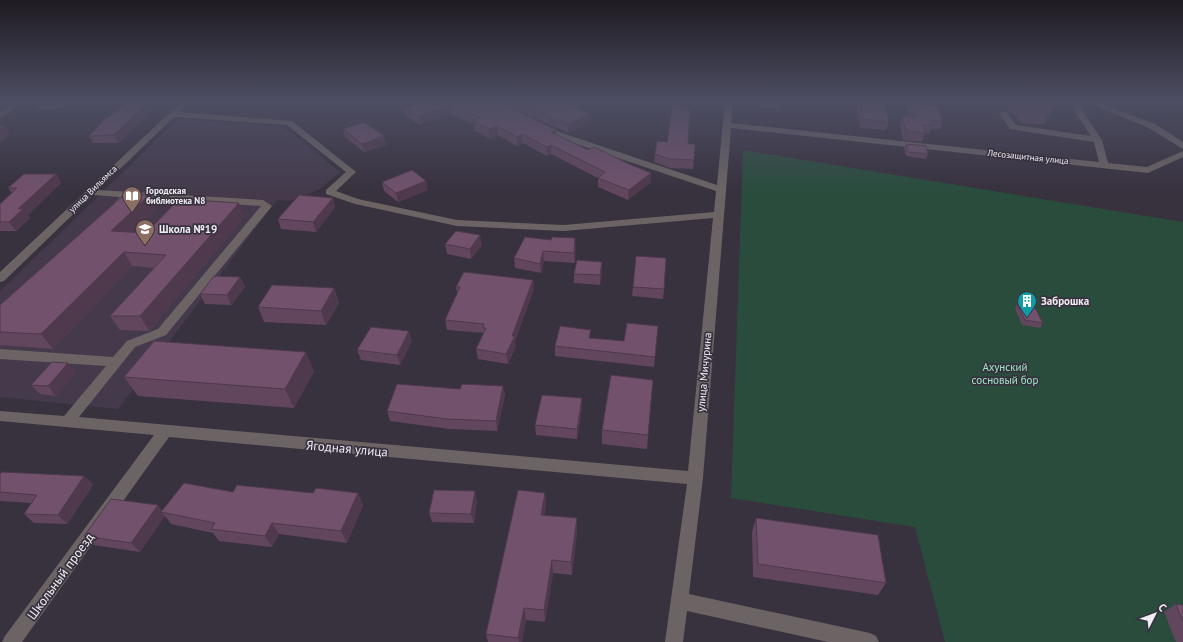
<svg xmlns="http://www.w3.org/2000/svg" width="1183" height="642" viewBox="0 0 1183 642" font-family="'PT Sans',sans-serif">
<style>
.built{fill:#443a4c}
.green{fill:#2a4c3d}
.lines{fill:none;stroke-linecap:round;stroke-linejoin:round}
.minor{fill:#6c6464;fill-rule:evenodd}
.wall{fill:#61465d}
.shaded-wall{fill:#4f394c}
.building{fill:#71516c;stroke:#4f394c}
.labels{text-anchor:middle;stroke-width:3.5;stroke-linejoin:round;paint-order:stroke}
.far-street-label{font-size:9px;fill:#f1edf5;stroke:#38313e}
.far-poi-label{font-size:9px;font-weight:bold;fill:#f1edf5;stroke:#38313e;text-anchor:start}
.poi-label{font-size:11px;font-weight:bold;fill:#f1edf5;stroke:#38313e;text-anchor:start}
.park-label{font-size:11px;fill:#9be6c4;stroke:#38313e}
.street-label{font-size:11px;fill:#f1edf5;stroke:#38313e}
.near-street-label{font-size:13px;fill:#f1edf5;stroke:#38313e}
</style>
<rect width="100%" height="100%" fill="#38313e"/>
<!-- built -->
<polygon class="built" points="178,119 282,126 340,172 320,189 290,201 277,200 118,409 0,397 0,291"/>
<!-- green -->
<polygon class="green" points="743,150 1183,222 1183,642 945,642 915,527 731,498"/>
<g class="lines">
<!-- minor -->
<g class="minor">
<polygon points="17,101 26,101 0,118 0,112"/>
<path d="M182 101H190L179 112 292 121 356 172 336 191 358 199 457 220 564 225 714 212 716 191 553 136 539 128 540 126H546L559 132 717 185 725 101H733L731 123 1099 162 1094 142 1010 129 999 113 1006 111 1016 125 1091 136 1073 109V101H1081V109L1102 140 1108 163 1147 167 1183 151V157L1148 173 731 128 703 478 689 594 870 633 876 636 879 642H828L687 611 683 642H665L687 484 169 437 22 642H2L5 636 154 435 0 421V411L64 416 106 366 0 359V349L113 357 127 341 158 329 261 206 131 197 120 205 115 202 120 197 93 195 4 281 0 282V272ZM174 117 287 125 346 172 326 190V194L355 204 457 226 564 231 713 218 688 471 79 417 135 347 166 335 272 206 263 200 98 190Z"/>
<polygon points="1084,101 1094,101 1155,124 1183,142 1183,149 1149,128"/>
</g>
</g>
<!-- wall -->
<g class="wall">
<polygon points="34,101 77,101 67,108 39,109"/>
<polygon points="420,101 497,101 556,135 651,182 628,200 598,187 598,178 551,154 547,156 523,143 517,146 498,135 490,139 474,130 474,124 451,114 420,125 406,116 404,108 422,101"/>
<polygon points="497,101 565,101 590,123 568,133"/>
<polygon points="610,101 630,101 629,103"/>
<polygon points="755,101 783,101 781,109 755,107"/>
<polygon points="858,101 883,101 889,122 886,130 860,128 857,105"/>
<polygon points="903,101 922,101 924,105 943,121 940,130 931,129 929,134 925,133 922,142 903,140 900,124 902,116 910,117"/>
<polygon points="1000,101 1055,101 1056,102 1044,124 1023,124"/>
<polygon points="115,113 119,143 93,143 89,136"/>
<polygon points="343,129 384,136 386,145 364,152 345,137"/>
<polygon points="688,144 695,144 693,169 670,168 654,162 655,154"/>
<polygon points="906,144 928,154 926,159 906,156 904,148"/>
<polygon points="56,174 61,183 28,215 30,218 16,231 0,231 0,204 12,193 8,188"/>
<polygon points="382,182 428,190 398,202 384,191"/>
<polygon points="333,198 335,207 316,232 281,229 278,219"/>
<polygon points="156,209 132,232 146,233 245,216 149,331 120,330 110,316 154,268 132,266 53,349 0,345 0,305"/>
<polygon points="575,238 575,263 544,261 541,273 515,268 514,258 551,240"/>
<polygon points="445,244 482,245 471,259 447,254"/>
<polygon points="602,262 602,272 600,285 574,283 574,274"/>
<polygon points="240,277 245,287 231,305 205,304 200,294"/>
<polygon points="533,280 534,289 515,341 516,346 508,364 478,359 476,349 484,333 447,330 445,320 457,293 456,287"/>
<polygon points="633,287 664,289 663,299 632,296"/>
<polygon points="334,288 339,303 326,325 264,322 258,307"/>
<polygon points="1017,304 1043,323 1040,328 1022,325 1015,309"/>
<polygon points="658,326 654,367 555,356 555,346 591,338 624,341"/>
<polygon points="412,341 400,365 361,360 357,350"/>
<polygon points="68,363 76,373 56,396 40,394 31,385"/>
<polygon points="314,371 294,408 138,396 124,377"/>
<polygon points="653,380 647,449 602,444 602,430"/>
<polygon points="503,386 505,395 497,431 449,429 390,421 387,411 460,389"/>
<polygon points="582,398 582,408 577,439 536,435 535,425"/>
<polygon points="0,474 84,476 93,485 67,524 34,523 24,514 31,503 0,501"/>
<polygon points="233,492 358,493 363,505 347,543 279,534 272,547 219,541 213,533 171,524 165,516 140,552 93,545 84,536 162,511"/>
<polygon points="545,493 546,507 544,515 577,532 572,575 553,573 545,622 526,620 522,642 488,642 486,634"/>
<polygon points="477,501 474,523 432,522 429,513"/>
<polygon points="756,518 886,583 878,595 753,577 752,532"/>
<polygon points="1176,604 1183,605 1183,642 1176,642 1164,612"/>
</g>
<!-- shaded-wall -->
<g class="shaded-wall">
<polygon points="63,101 77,101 67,108"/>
<polygon points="149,101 160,101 119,143 114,135"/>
<polygon points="275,101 300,101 300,102 276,104"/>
<polygon points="450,105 451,114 420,125 419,116"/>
<polygon points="590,114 590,123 568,133 568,124"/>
<polygon points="5,126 10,134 0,143 0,129"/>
<polygon points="497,126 498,135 490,139 489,129"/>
<polygon points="556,130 556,139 551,132"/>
<polygon points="522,134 523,143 517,146 517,137"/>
<polygon points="384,136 386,145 364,152 362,144"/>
<polygon points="551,145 551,154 547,156 547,147"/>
<polygon points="651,173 651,182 628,200 629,190"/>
<polygon points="56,174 61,183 28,215 30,218 16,231 9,222 18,209"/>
<polygon points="426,181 428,190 398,202 396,193"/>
<polygon points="149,195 156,209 119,245 111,231"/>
<polygon points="333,198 335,207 316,232 313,222"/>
<polygon points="239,203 245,216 149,331 140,316"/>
<polygon points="480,235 482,245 471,259 470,249"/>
<polygon points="575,238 576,248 575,263 574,253"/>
<polygon points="543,251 544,261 541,273 540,264"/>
<polygon points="124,252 132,266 53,349 41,334"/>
<polygon points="602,262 602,272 600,285 600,275"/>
<polygon points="240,277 245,287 231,305 227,295"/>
<polygon points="533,280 534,289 515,341 516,346 508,364 506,354 512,336"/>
<polygon points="334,288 339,303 326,325 321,311"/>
<polygon points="409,331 412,341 400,365 397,355"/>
<polygon points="306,352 314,371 294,408 285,389"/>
<polygon points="68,363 76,373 56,396 48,386"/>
<polygon points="503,386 505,395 497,431 496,421"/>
<polygon points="582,398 582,408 577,439 577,429"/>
<polygon points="84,476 93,485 67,524 58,515"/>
<polygon points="475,491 477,501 474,523 471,514"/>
<polygon points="358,493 363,505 347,543 341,531"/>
<polygon points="545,493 546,507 542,528 541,515"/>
<polygon points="158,505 164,513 161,512 165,516 140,552 131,543"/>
<polygon points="577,518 577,532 572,575 571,562"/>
<polygon points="272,523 279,534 272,547 265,536"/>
<polygon points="552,560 553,573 545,622 544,610"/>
<polygon points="524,608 526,620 522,642 519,642 518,638"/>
</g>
<!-- building -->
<g class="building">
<polygon points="127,101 149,101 114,135 89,136 105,119 115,113"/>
<polygon points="424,101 497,101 556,130 551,132 588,150 594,147 629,164 651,173 629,190 598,178 605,172 551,145 547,147 522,134 517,137 497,126 489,129 473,121 480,118 450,105 419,116 404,108"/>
<polygon points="515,101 565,101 590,114 568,124"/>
<polygon points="860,101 883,101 889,122 863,119"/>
<polygon points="909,101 922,101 924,105 936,106 943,121 931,120 933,125 922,124 925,133 906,131 902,116 916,117"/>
<polygon points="1033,101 1055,101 1056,102"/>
<polygon points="673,102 690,110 688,144 695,144 694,160 670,159 655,154 657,141 667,142"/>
<polygon points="364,122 384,136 362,144 343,129"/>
<polygon points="0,126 5,126 0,129"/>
<polygon points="906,144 926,146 928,154 908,152"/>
<polygon points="412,170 426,181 396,193 382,182"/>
<polygon points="24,174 56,174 18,209 24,208 9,222 0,222 0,204 17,188 8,188"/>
<polygon points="125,194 149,195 111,231 146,233 179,199 239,203 140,316 110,316 166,255 124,252 41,334 0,332 0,305"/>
<polygon points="299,195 333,198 313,222 278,219"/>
<polygon points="456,231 480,235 470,249 445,244"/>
<polygon points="525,237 551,240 552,237 575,238 574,253 543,251 540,264 514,258"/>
<polygon points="636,256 666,258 664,289 633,287"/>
<polygon points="577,260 602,262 600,275 574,274"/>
<polygon points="464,272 533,280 512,336 515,336 506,354 476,349 486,328 483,328 484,324 445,320 460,287 456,287"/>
<polygon points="214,276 240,277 227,295 200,294"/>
<polygon points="272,285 334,288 321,311 258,307"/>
<polygon points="1017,304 1034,306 1043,323 1025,320"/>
<polygon points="627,323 658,326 655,357 555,346 560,326 591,330 589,338 624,341"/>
<polygon points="371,327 409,331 397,355 357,350"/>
<polygon points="154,341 306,352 285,389 124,377"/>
<polygon points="52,362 68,363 48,386 31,385"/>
<polygon points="611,375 653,380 648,435 602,430"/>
<polygon points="397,384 460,389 462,384 503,386 496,421 447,419 387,411"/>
<polygon points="542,395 582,398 577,429 535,425"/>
<polygon points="2,472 84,476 58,515 24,514 37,495 0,492 0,474"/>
<polygon points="184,483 233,492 237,485 313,493 316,488 358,493 341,531 272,523 265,536 211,529 215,523 161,512"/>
<polygon points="434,490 475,491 471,514 429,513"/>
<polygon points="518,490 545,493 541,515 577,518 571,562 552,560 544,610 524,608 518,638 486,634"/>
<polygon points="111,499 158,505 131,543 84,536"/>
<polygon points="756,518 878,535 886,583 758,564"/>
<polygon points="1176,604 1183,605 1183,622"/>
</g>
<!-- sky -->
<linearGradient id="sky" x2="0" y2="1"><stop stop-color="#1f1b22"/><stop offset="0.53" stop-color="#4d4e63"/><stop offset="1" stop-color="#4d4e63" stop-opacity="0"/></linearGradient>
<rect width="1183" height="191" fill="url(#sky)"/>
<!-- icons -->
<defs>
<g id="library-pin" transform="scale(1)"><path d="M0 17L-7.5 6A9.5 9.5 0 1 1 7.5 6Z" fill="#8d6e63" stroke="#38313e"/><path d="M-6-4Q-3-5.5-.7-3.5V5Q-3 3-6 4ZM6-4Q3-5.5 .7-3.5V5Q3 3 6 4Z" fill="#fff"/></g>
<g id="school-pin" transform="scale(1)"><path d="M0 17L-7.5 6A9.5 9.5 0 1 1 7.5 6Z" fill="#8d6e63" stroke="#38313e"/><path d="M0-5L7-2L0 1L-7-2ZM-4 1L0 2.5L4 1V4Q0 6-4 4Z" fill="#fff"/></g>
<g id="building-pin" transform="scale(1)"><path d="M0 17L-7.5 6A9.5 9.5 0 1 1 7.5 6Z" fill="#0f9aa8" stroke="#38313e"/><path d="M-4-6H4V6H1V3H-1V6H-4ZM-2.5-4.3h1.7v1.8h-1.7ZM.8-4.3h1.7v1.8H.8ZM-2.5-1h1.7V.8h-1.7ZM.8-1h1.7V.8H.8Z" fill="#fff"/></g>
</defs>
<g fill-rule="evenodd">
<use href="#library-pin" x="132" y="196"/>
<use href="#school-pin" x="145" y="229"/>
<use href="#building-pin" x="1027" y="301"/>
</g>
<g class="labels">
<!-- far-street labels -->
<g class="far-street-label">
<text transform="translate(1028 157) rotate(6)" y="3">Лесозащитная улица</text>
<text transform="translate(93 189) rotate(-44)" y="3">улица Вильямса</text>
</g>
<!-- far-poi labels -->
<g class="far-poi-label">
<text x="146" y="194">Городская<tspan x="146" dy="10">библиотека N8</tspan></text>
</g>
<!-- poi labels -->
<g class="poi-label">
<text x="159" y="233">Школа №19</text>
<text x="1041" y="305">Заброшка</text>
</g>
<!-- park labels -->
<g class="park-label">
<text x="1005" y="371">Ахунский<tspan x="1005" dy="13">сосновый бор</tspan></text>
</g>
<!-- street labels -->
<g class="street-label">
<text transform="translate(704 372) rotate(-85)" y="4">улица Мичурина</text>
</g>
<!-- near-street labels -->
<g class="near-street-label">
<text transform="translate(347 448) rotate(5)" y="5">Ягодная улица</text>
<text transform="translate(60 576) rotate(-54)" y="5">Школьный проезд</text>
</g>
</g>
<!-- north arrow -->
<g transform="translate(1155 614) rotate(48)" stroke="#38313e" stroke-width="3" paint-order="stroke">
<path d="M0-3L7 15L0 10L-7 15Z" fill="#f1edf5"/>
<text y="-6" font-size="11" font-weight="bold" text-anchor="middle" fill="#f1edf5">С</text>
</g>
</svg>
